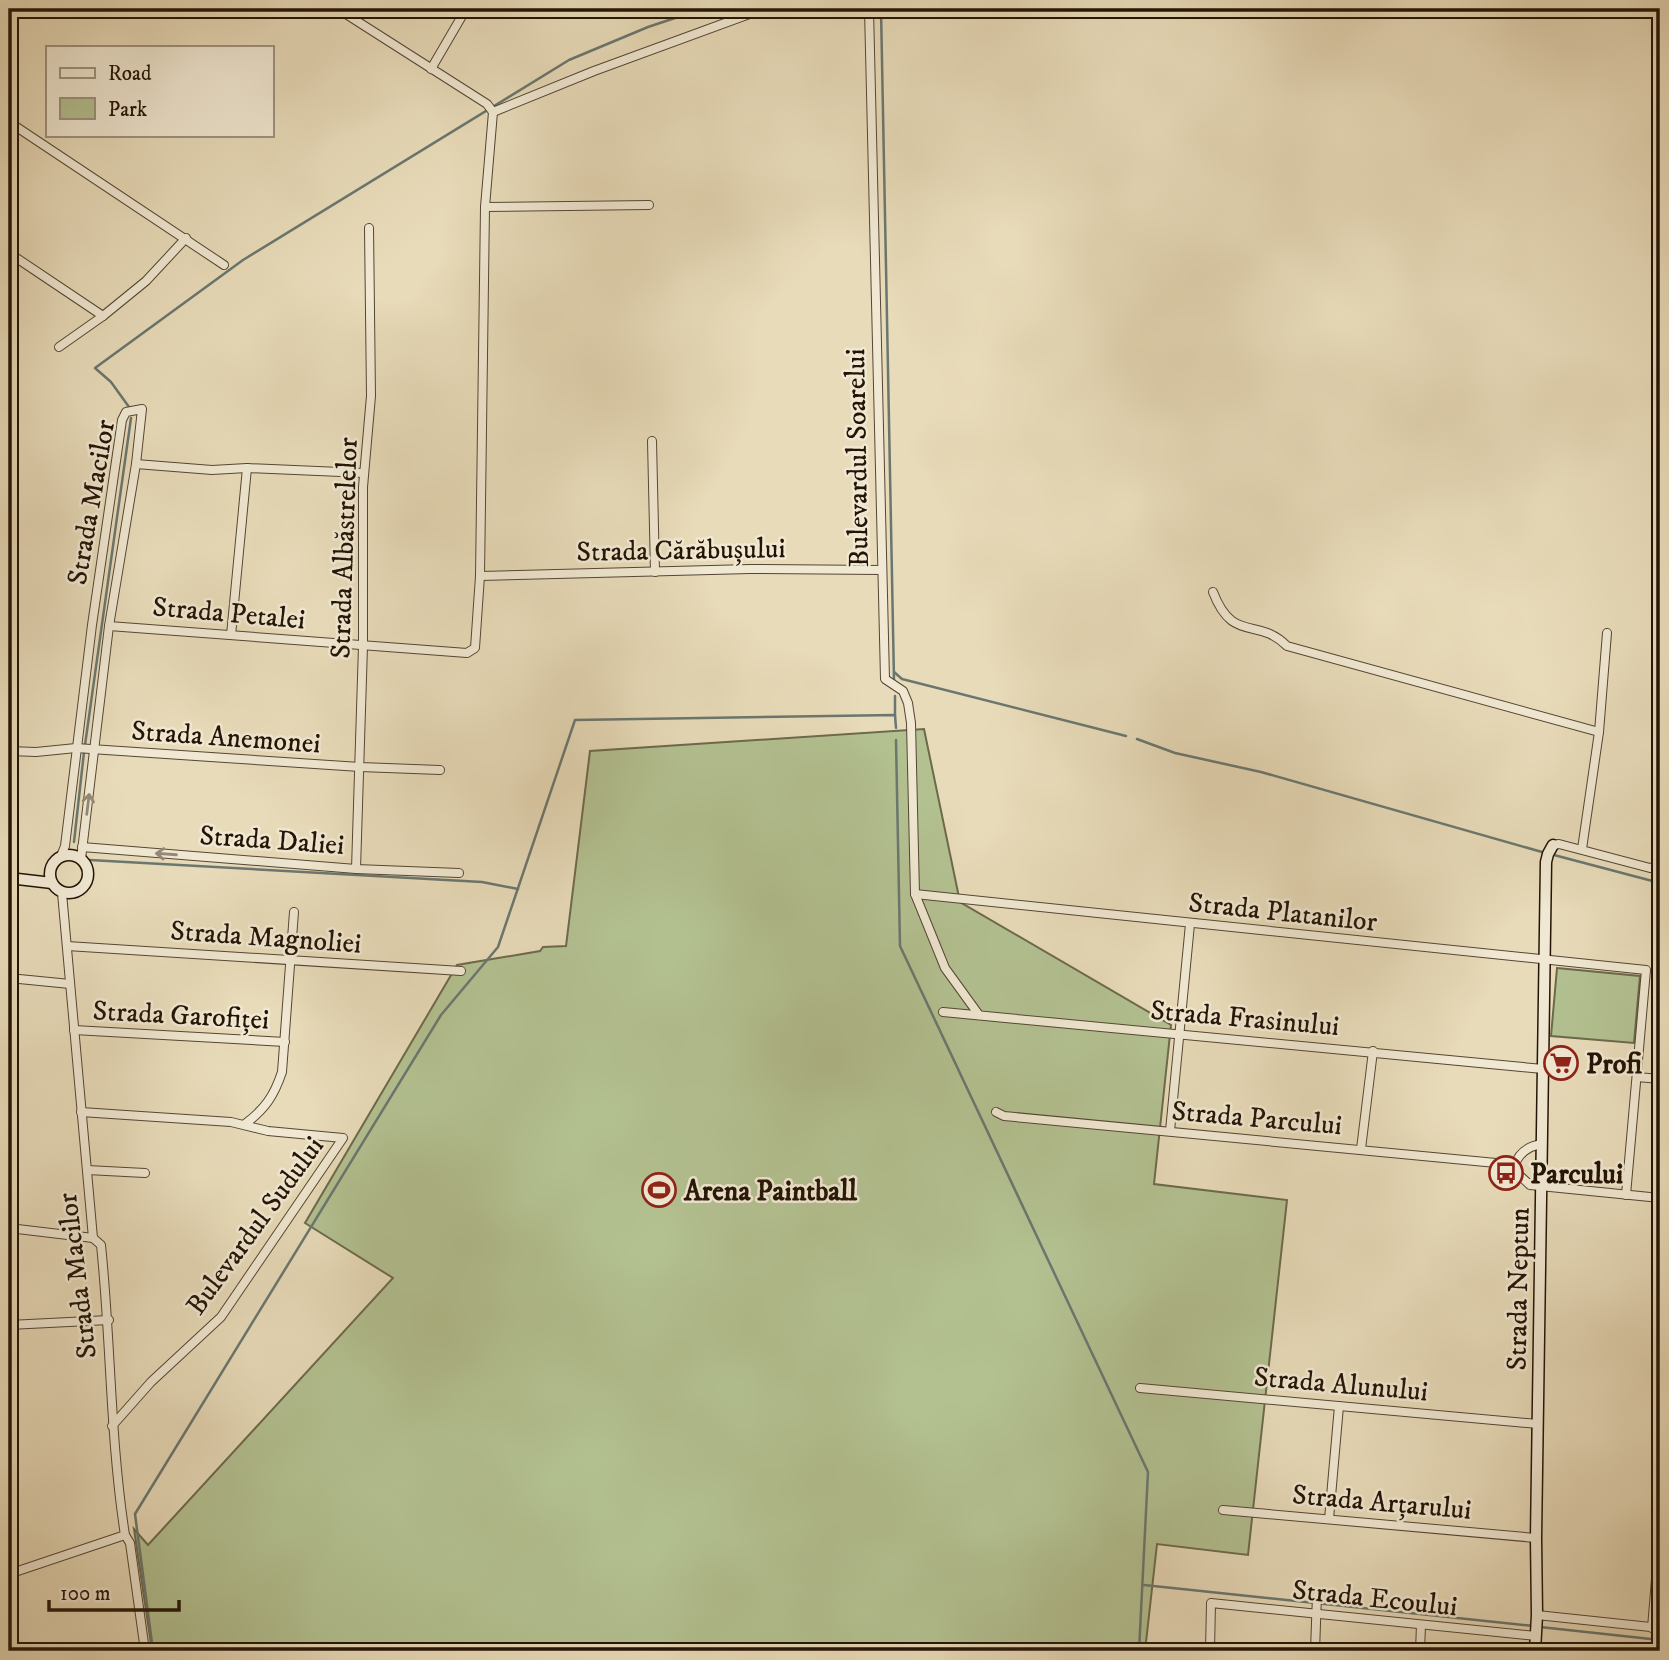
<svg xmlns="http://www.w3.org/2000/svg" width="1669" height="1660" viewBox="0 0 1669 1660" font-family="'IM FELL DW Pica',serif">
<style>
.green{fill:#b3c191;stroke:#6c6a4c;stroke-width:2}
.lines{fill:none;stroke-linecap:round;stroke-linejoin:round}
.stream{stroke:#6a7770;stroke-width:2.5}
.street-casing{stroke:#554633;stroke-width:10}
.secondary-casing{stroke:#241406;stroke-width:13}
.street{stroke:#f0e8d2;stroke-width:8}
.secondary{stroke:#f0e8d2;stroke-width:10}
.oneway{stroke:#948976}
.labels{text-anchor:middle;stroke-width:5;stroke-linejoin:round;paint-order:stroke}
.street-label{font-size:28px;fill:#241406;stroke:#f0e8d2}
.poi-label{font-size:28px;font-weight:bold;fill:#241406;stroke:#f0e8d2;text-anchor:start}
</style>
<rect width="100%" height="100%" fill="#e8dbb9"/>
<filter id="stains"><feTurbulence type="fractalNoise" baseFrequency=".00286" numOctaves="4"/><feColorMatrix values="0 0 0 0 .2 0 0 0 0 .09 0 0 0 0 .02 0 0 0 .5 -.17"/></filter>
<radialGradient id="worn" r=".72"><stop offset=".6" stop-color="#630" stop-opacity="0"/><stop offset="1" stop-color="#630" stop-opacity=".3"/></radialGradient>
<!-- green -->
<g class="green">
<polygon points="924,729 960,902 1171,1025 1154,1184 1287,1200 1248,1555 1157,1544 1145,1651 152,1651 134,1529 148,1545 393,1278 305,1223 457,965 540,951 543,947 566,946 590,751"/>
<polygon points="1557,968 1640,976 1634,1043 1551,1036"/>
</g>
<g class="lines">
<!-- stream -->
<g class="stream">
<polyline points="881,9 894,680"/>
<polyline points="129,407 111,382 95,368 243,260 569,60 648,27 702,9"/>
<polyline points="894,672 902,679 1126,736"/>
<polyline points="895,696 895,715"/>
<polyline points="1137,739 1175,753 1261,772 1542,852"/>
<polyline points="896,740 900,946 1148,1472 1139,1651"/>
<polyline points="85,745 131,418"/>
<polyline points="74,842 84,752"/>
<polyline points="1554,855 1660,883"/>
<polyline points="90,860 482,882 518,889"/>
<polyline points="1144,1585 1534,1626"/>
<polyline points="1540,1627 1660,1640"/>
<polyline points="153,1651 135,1514 441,1015 498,947 575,720 895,715 896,728"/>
</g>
<!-- street casing -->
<g class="street-casing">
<g id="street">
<polyline points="338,9 487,104 493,112"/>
<polyline points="869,9 885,679 903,691 908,703 911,723 915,894 945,968 979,1015"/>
<polyline points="431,69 466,9"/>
<polyline points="493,112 594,71 763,9"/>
<polyline points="9,122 224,265"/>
<polyline points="485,207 649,205"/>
<polyline points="9,253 103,316"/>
<polyline points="59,347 103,316 146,281 186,238"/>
<polyline points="652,441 655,572"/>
<polyline points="136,464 212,470 247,468 364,473"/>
<polyline points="480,576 750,569 882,570"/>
<path d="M1213 592C1233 644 1257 616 1287 646L1599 732"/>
<polyline points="109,626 467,653 475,648 480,576 485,207 493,112"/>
<polyline points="231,635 247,468"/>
<polyline points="9,751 36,752 76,748 360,767 440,770"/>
<polyline points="1553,845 1559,844 1650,868 1660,866"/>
<polyline points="82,847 356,869 459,873"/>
<polyline points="1582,849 1599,732 1607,633"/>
<polyline points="61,856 65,846 92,625 122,420 126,412 142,409 136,464 109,626 81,859"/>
<polyline points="356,869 363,646 363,487 371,396 369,228"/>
<path d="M62 893 93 1238 101 1245C111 1341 110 1439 125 1535L130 1543 145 1651"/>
<polyline points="915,894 1646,970 1626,1195"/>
<polyline points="67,946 461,971"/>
<polyline points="9,978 70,984"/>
<polyline points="943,1012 1543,1069"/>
<polyline points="74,1030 285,1042"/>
<polyline points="1637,1077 1660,1079"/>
<polyline points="81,1112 231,1122 268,1131 343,1138 221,1317 151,1382 112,1426"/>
<polyline points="996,1112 1004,1116 1496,1163 1514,1167"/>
<path d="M245 1124C265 1109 274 1096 282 1072L294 912"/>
<polyline points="1170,1131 1190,924"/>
<path d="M1542 1144C1528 1146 1518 1154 1514 1167L1519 1175 1530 1185 1660 1198"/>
<polyline points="1361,1149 1373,1051"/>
<polyline points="87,1170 145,1173"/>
<polyline points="9,1228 93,1238"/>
<polyline points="9,1325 109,1320"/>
<polyline points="1140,1388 1538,1424"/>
<polyline points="1223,1510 1536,1538"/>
<polyline points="1329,1519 1339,1406"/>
<polyline points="9,1574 125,1535"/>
<polyline points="1537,1615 1660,1628"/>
<polyline points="1652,1628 1659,1543"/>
<polyline points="1210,1651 1211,1603 1536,1636"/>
<polyline points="1315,1651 1317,1595"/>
<polyline points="1420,1651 1421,1625"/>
</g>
</g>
<!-- secondary casing -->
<g class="secondary-casing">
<g id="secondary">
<circle cx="69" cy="874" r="19"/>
<polyline points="9,878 52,883"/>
<polyline points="1535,1651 1537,1615 1536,1538 1546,862 1548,854 1553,845"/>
</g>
</g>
<!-- street -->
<use href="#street" class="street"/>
<!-- secondary -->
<use href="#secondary" class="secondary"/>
</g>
<!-- one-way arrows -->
<defs><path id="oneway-shaft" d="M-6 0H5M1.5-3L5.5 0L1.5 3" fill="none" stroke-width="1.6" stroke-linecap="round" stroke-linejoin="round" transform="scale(1.75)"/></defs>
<g class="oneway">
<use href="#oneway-shaft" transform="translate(88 804) rotate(-83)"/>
<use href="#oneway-shaft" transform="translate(166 854) rotate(-176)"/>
</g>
<!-- icons -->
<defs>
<g id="supermarket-ring" transform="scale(1.75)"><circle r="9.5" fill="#f0e8d2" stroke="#8f2418" stroke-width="1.5"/><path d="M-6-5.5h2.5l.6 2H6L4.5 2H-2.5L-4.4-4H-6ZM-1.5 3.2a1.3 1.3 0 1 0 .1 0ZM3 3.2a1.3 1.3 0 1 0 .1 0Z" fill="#8f2418"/></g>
<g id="bus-ring" transform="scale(1.75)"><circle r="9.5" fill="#f0e8d2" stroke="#8f2418" stroke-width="1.5"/><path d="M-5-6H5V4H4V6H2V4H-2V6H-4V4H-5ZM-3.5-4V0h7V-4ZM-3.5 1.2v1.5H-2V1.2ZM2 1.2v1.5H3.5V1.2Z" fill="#8f2418"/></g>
<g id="stadium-ring" transform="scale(1.75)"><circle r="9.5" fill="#f0e8d2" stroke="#8f2418" stroke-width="1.5"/><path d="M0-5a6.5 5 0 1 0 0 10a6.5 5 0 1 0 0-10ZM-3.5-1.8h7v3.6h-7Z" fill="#8f2418"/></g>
</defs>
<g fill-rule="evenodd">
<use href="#supermarket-ring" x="1561" y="1063"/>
<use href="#bus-ring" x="1506" y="1173"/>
<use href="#stadium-ring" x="659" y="1190"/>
</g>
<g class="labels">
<!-- street labels -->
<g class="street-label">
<text transform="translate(856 458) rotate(-91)" y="10">Bulevardul Soarelui</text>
<text transform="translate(90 502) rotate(-80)" y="10">Strada Macilor</text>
<text transform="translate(343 548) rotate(-88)" y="10">Strada Albăstrelelor</text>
<text transform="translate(681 549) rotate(-1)" y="10">Strada Cărăbușului</text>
<text transform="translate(229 612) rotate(5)" y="10">Strada Petalei</text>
<text transform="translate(226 736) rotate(4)" y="10">Strada Anemonei</text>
<text transform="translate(272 839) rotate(4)" y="10">Strada Daliei</text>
<text transform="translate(1283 911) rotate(6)" y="10">Strada Platanilor</text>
<text transform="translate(266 936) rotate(4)" y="10">Strada Magnoliei</text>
<text transform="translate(181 1014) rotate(3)" y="10">Strada Garofiței</text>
<text transform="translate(1245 1017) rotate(5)" y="10">Strada Frasinului</text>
<text transform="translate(1257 1117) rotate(5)" y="10">Strada Parcului</text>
<text transform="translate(254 1225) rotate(-54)" y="10">Bulevardul Sudului</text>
<text transform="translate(76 1276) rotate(-97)" y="10">Strada Macilor</text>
<text transform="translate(1517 1289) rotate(-89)" y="10">Strada Neptun</text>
<text transform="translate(1341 1383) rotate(5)" y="10">Strada Alunului</text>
<text transform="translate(1382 1501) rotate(5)" y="10">Strada Arțarului</text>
<text transform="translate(1375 1597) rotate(6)" y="10">Strada Ecoului</text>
</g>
<!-- poi labels -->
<g class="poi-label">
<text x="1586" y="1073">Profi</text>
<text x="1530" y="1183">Parcului</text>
<text x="684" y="1200">Arena Paintball</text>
</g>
</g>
<!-- margin -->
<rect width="1669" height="1660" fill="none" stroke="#e8dbb9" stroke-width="35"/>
<rect x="10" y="10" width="1648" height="1639" fill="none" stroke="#241406" stroke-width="3.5"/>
<rect x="18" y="18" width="1634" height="1625" fill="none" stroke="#241406" stroke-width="2"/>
<!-- legend -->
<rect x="46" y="46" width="228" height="91" fill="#f0e8d2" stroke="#9e9380" stroke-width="2"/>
<rect x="60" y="68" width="35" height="10" fill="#f0e8d2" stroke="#9e9380" stroke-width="2"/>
<text x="108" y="80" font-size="21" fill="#241406">Road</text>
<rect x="60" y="98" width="35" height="21" fill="#b3c191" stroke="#9e9380" stroke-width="2"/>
<text x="108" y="116" font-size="21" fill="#241406">Park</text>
<!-- scale -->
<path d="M49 1600v10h130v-10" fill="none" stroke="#241406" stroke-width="3.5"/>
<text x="60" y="1600" font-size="21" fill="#241406" stroke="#f0e8d2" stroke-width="5" paint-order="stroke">100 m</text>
<rect width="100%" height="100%" filter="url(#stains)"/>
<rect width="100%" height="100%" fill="url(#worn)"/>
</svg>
